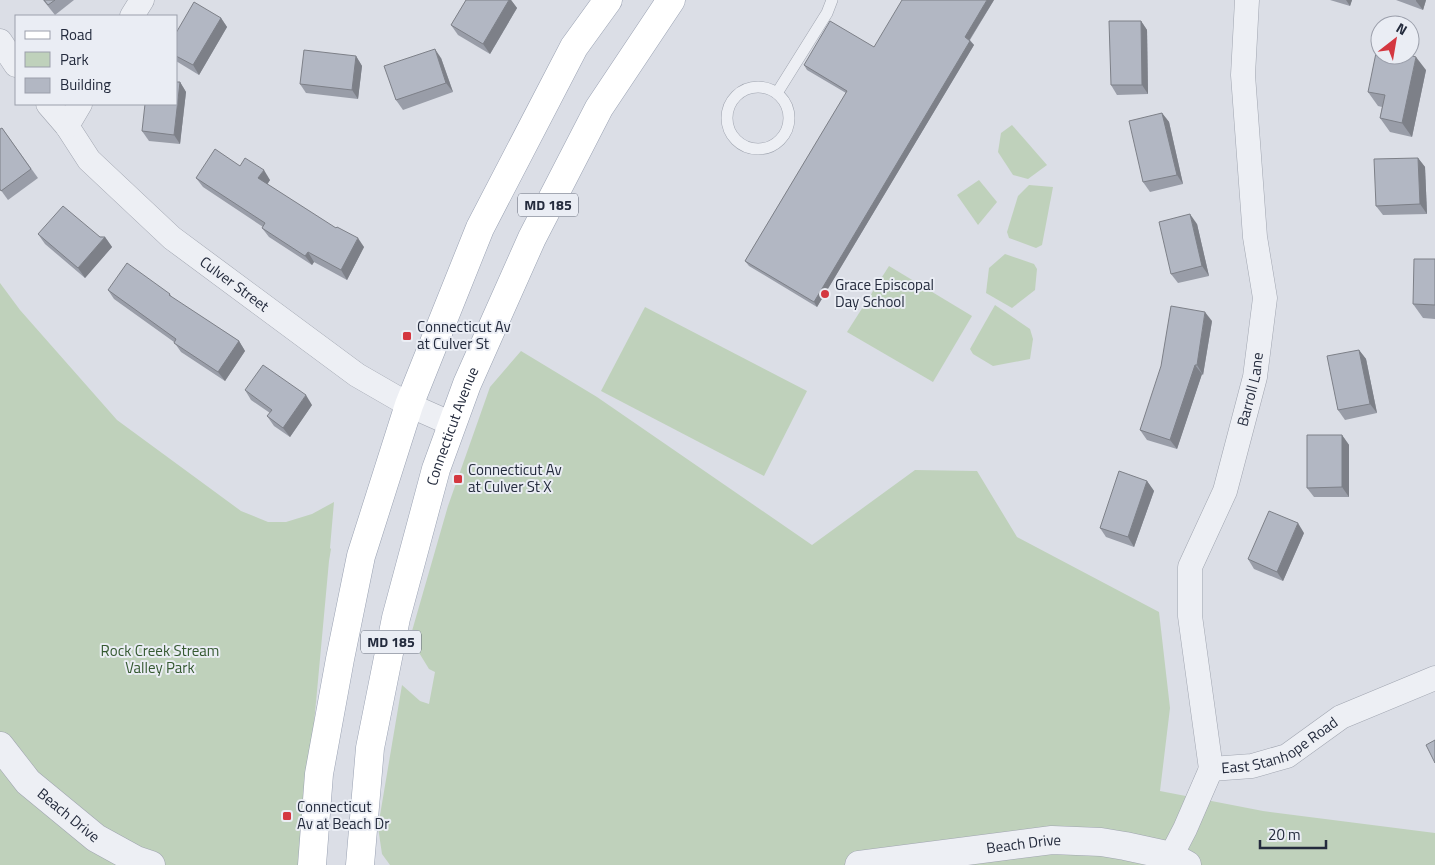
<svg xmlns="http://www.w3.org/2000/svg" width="1435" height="865" viewBox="0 0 1435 865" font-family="'Titillium Web',sans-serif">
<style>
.green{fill:#bfd1bb}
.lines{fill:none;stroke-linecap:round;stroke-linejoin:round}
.service-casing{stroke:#a0a5b0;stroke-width:12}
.minor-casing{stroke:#a0a5b0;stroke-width:25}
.tertiary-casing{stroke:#a0a5b0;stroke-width:29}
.primary-casing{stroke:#99a1b2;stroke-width:29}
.service{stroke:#edeff4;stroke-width:11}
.minor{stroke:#edeff4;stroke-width:24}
.tertiary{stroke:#edeff4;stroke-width:28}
.primary{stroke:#fff;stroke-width:28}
.wall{fill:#999da8}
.shaded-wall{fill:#7d8088}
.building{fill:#b2b7c3;stroke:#7d8088}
.poi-dot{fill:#d43740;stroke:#eaedf4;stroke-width:2}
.labels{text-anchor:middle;stroke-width:4;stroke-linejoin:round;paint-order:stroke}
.shield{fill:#eaedf4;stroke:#5f6574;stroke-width:1}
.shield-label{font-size:14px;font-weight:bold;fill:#242b3d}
.street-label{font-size:15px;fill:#242b3d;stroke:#eaedf4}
.poi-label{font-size:15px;fill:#242b3d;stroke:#eaedf4;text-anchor:start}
.park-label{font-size:15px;fill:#355931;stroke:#eaedf4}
</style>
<rect width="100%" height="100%" fill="#dbdee6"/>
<!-- green -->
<g class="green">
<polygon points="1012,125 1047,165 1028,179 1013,175 998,152 1001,133"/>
<polygon points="979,180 997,202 978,225 957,195"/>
<polygon points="1029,185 1053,187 1042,245 1036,248 1009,238 1007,232 1018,196"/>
<polygon points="1005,254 1034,264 1037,269 1035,290 1012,308 986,293 989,268"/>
<polygon points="889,266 972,316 933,382 847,332"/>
<polygon points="0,283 20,310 117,420 241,511 268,522 286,522 312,514 334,502 330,548 331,549 329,561 301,865 0,865"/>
<polygon points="995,305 1030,329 1033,339 1030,359 993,366 973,354 970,349"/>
<polygon points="645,307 807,391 764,476 601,391"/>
<polygon points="521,351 597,397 812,545 915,470 977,471 1017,537 1159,612 1170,708 1160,791 1263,811 1435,833 1435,865 390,865 382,854 378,827 402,685 420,701 429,704 435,672 429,669 410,638 448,506 490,387"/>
</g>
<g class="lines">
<!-- service casing -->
<g class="service-casing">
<g id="service">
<circle cx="758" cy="118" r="31"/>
<polyline points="777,93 827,13 832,0"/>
</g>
</g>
<!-- minor casing -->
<g class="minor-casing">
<g id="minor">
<polyline points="132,16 142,0"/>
<polyline points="0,41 16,65"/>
<path id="s1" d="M48 104 67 126 89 160 172 238 357 375 409 405 452 424"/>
<polyline points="67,126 80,104"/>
<path id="s2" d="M1211 769 1190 616V567L1225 491 1255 377 1265 298 1255 237 1243 75 1247 0"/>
<path id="s3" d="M1171 856 1185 829 1211 769 1252 766 1287 756 1341 717 1435 678"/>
</g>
</g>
<!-- tertiary casing -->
<g class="tertiary-casing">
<g id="tertiary">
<path id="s4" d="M0 746 28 782 96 838 136 860 151 865"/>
<path id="s5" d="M859 865 1052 840 1101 842 1125 846 1171 856 1187 865"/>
</g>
</g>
<!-- primary casing -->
<g class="primary-casing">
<g id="primary">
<polyline points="312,865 319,774 340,659 361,556 409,405 480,228 574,47 608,0"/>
<path id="s6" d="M360 865 370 748 396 618 436 469 467 384 532 238 599 108 671 0"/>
</g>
</g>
<!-- service -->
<use href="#service" class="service"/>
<!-- minor -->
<use href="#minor" class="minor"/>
<!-- tertiary -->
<use href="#tertiary" class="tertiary"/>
<!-- primary -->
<use href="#primary" class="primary"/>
</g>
<!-- wall -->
<g class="wall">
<polygon points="43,0 74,0 55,15"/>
<polygon points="466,0 511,0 517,8 490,54 458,35 451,25"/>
<polygon points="994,0 970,40 974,45 817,307 749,266 745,261 846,93 807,70 804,65 874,47"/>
<polygon points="1330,0 1352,0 1350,6"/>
<polygon points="1396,0 1426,0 1423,10"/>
<polygon points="221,18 227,27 199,75 176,61 176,33"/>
<polygon points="1141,21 1147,30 1148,94 1117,95 1111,85"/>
<polygon points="356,56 362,66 358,99 306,93 300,84"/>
<polygon points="441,58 453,92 403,110 396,100"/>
<polygon points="1426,70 1412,137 1390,132 1380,118 1382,107 1378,106 1368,92"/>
<polygon points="180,82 186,92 180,144 149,141 142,131"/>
<polygon points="1162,113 1169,122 1183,184 1150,192 1143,182"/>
<polygon points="2,128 38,178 8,200 0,189"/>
<polygon points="1418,158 1425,167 1427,214 1383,215 1376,206"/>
<polygon points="240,166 270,180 267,184 364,247 347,280 314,262 312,265 269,237 262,228 263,227 203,187 196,178"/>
<polygon points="1197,224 1209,276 1178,283 1171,274"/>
<polygon points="38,234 105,237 112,247 85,278 45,244"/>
<polygon points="1435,259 1435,319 1423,318 1413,304"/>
<polygon points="108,290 170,294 172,298 239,341 245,351 225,381 181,352 174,342 114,299"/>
<polygon points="1212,321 1203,375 1202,374 1177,449 1147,440 1140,430"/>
<polygon points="1359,350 1366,359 1377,413 1345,420 1338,410"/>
<polygon points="245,390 312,405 290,437 274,426 267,416 270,413 251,400"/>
<polygon points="1342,435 1349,445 1349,497 1314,497 1307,488"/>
<polygon points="1147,481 1154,491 1134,547 1106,537 1100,528"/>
<polygon points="1304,533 1283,581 1254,569 1248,559"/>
</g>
<!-- shaded-wall -->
<g class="shaded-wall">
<polygon points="509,0 511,0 517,8 490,54 483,44"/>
<polygon points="987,0 994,0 968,42 965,37"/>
<polygon points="1346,0 1352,0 1350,6"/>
<polygon points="1416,0 1426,0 1423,10 1416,1"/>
<polygon points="221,18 227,27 199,75 193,65"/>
<polygon points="1141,21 1147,30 1148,94 1142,85"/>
<polygon points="970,41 974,45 817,307 814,302"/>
<polygon points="435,49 441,58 453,92 446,83"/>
<polygon points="356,56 362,66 358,99 352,90"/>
<polygon points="1416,57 1426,70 1412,137 1402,123"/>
<polygon points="180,82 186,92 180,144 174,135"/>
<polygon points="1162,113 1169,122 1183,184 1177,175"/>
<polygon points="1418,158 1425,167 1427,214 1420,204"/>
<polygon points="264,170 270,180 265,188 258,178"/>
<polygon points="1190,214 1197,224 1209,276 1202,266"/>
<polygon points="105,237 112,247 85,278 78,268"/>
<polygon points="358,238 364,247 347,280 341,270"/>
<polygon points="308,252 314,262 312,265 305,256"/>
<polygon points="1205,312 1212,321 1203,375 1197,365"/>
<polygon points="239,341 245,351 225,381 218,372"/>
<polygon points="1359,350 1366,359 1377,413 1370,404"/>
<polygon points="1195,365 1202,374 1177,449 1170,440"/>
<polygon points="306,395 312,405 290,437 283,428"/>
<polygon points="1342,435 1349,445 1349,497 1342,487"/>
<polygon points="1147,481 1154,491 1134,547 1128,537"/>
<polygon points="1298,523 1304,533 1283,581 1277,572"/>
</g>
<!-- building -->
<g class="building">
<polygon points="44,0 55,0 48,5"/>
<polygon points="466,0 509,0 483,44 451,25"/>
<polygon points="902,0 987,0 965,37 970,41 814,302 745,261 847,91 804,65 830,21 874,47"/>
<polygon points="194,2 221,18 193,65 176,56 176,33"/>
<polygon points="1109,21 1141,21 1142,85 1111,85"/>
<polygon points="1377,48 1380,49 1380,55 1409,55 1416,57 1402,123 1380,118 1385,95 1368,92"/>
<polygon points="435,49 446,83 396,100 384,66"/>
<polygon points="304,50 356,56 352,90 300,84"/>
<polygon points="176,82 180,82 174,135 142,131 145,104 176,104"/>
<polygon points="1162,113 1177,175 1143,182 1129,121"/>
<polygon points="2,128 31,169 1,191 0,189 0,129"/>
<polygon points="215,149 240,166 245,158 264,170 258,178 336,228 337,227 358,238 341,270 308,252 305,256 262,228 265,223 196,178"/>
<polygon points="1418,158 1420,204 1376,206 1374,159"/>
<polygon points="63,206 100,237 105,237 78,268 38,234"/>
<polygon points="1190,214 1202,266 1171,274 1159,222"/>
<polygon points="1414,259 1435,259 1435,305 1413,304"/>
<polygon points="127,263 170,294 169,295 239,341 218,372 174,343 176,339 108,290"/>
<polygon points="1171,306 1205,312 1197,365 1195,365 1170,440 1140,430 1161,366"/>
<polygon points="1359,350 1370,404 1338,410 1327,356"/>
<polygon points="263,365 306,395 283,428 267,416 272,410 245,390"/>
<polygon points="1307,435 1342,435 1342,487 1307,488"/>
<polygon points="1119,471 1147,481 1128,537 1100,528"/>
<polygon points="1269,511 1298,523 1277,572 1248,559"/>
<polygon points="1435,740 1435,763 1426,745"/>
</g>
<!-- markers -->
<g class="poi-dot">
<circle cx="825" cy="294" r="5"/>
<rect x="402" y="331" width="10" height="10" rx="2.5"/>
<rect x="453" y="474" width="10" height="10" rx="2.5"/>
<rect x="282" y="811" width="10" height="10" rx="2.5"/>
</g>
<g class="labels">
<!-- shield labels -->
<g class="shield">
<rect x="518" y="193.5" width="60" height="23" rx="4"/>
<rect x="361" y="630.5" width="60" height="23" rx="4"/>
</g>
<g class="shield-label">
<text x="548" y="210">MD 185</text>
<text x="391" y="647">MD 185</text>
</g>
<!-- street labels -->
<g class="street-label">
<text dy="5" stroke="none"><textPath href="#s1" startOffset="261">Culver Street</textPath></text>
<text dy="5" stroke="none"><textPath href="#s2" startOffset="392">Barroll Lane</textPath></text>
<text dy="5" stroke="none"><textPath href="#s6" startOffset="450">Connecticut Avenue</textPath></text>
<text dy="5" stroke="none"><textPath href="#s3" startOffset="170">East Stanhope Road</textPath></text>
<text dy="5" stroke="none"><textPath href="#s4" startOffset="98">Beach Drive</textPath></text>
<text dy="5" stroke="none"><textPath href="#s5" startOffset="166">Beach Drive</textPath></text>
</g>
<!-- poi labels -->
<g class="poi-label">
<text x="835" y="290">Grace Episcopal<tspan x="835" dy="17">Day School</tspan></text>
<text x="417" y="332">Connecticut Av<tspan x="417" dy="17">at Culver St</tspan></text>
<text x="468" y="475">Connecticut Av<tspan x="468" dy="17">at Culver St X</tspan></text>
<text x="297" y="812">Connecticut<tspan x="297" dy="17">Av at Beach Dr</tspan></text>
</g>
<!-- park labels -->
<g class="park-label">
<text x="160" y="656">Rock Creek Stream<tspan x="160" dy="17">Valley Park</tspan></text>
</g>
</g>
<!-- legend -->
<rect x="15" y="15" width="162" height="90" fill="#eaedf4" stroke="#9b9fab"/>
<rect x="25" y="31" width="25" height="8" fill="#ffffff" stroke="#9b9fab"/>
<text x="60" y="40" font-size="15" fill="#242b3d">Road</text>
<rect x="25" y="52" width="25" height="15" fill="#bfd1bb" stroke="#9b9fab"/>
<text x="60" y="65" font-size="15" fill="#242b3d">Park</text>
<rect x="25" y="78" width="25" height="15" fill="#b2b7c3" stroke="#9b9fab"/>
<text x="60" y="90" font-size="15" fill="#242b3d">Building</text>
<!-- north arrow -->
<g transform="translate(1395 40) rotate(31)"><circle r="24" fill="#eaedf4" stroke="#9b9fab"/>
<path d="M0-4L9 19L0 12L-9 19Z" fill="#d43740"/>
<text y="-8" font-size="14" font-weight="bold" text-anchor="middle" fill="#242b3d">N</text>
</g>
<!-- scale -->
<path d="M1260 840v8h66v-8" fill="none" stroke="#242b3d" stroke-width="2.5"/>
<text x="1268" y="840" font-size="15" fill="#242b3d" stroke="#eaedf4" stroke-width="4" paint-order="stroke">20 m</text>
</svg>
